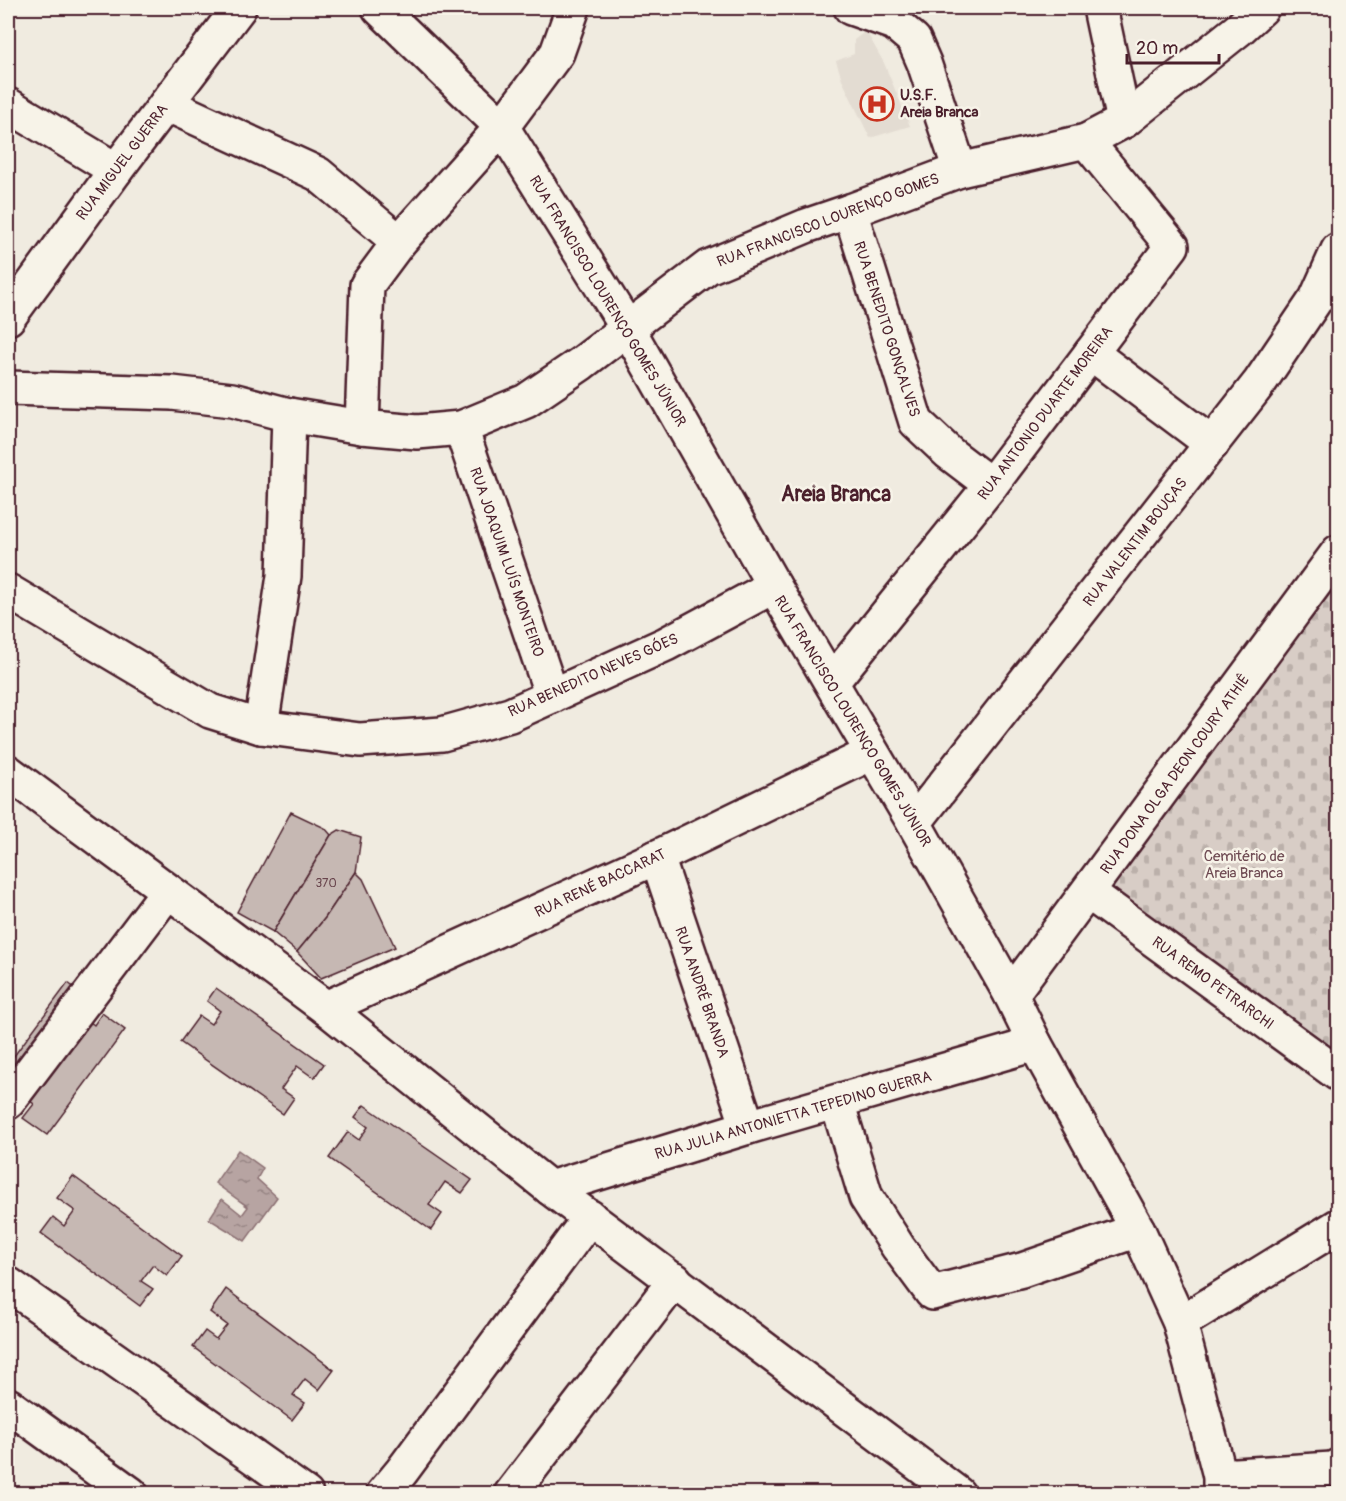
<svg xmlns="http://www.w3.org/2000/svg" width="1346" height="1501" viewBox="0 0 1346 1501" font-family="Pangolin,sans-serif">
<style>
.built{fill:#e3dcd2}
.cemetery{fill:url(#cemetery-stones);stroke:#917678;stroke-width:1.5}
.water{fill:url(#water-ripples);stroke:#8b6f72;stroke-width:1.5}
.building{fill:#c6b8b3;stroke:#4a1f2b;stroke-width:1.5}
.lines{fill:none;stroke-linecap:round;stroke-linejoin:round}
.minor-casing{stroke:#4a1f2b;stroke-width:38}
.minor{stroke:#f7f3e8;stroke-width:33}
.labels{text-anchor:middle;stroke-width:5;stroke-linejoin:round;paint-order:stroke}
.number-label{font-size:12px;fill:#69454d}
.poi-label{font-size:15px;font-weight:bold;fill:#4a1f2b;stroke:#f7f3e8;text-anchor:start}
.street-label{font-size:15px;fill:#4a1f2b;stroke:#f7f3e8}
.park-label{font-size:15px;fill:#6e4a52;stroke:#f7f3e8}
.district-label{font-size:21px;font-weight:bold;fill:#4a1f2b;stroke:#f7f3e8}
</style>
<defs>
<pattern id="cemetery-stones" width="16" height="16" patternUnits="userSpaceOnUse" patternTransform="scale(1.5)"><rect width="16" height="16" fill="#d8cdc6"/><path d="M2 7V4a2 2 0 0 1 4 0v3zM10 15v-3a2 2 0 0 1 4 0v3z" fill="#bbb0aa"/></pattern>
<pattern id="water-ripples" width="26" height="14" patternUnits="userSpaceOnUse" patternTransform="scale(1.5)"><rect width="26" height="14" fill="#b7a4a2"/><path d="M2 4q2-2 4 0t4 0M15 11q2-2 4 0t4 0" fill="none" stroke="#978584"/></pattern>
</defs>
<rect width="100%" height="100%" fill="#f0ebe0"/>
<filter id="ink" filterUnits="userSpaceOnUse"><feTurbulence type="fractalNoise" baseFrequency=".0167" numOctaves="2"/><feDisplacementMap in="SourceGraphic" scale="12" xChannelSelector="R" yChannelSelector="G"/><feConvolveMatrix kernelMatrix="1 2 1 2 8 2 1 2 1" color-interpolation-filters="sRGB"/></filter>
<g filter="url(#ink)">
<!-- built -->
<polygon class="built" points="866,31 884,63 910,126 870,138 843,82 836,61 854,54 854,40"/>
<!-- cemetery -->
<polygon class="cemetery" points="1338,583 1338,1052 1107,885"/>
<!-- water -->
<polygon class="water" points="238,1150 263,1168 257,1179 277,1197 245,1241 209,1219 222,1199 242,1215 248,1207 215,1183"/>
<!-- building -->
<g class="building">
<polygon points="291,812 325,828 331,835 273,932 237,912"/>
<polygon points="339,830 361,837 356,872 325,918 297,952 273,932 331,835"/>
<polygon points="356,872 363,879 395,947 321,978 297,952 325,918"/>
<polygon points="68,983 83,994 72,1008 94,1025 102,1013 125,1030 47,1135 23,1118 34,1104 20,1094 8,1103 8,1064"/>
<polygon points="216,988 324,1064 314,1078 297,1066 281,1089 294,1098 283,1114 180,1042 199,1016 211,1024 220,1011 207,1001"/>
<polygon points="364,1105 472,1180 462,1193 445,1182 429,1205 442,1214 431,1230 329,1158 348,1132 359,1140 368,1127 355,1117"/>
<polygon points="73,1176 182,1256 167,1276 153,1265 141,1281 153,1289 140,1306 41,1233 53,1217 64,1226 75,1211 57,1198"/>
<polygon points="226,1289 334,1370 319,1390 305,1379 293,1395 305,1403 292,1420 193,1347 205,1331 216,1339 227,1325 210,1312"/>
</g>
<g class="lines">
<!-- minor casing -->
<g class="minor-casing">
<g id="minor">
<polyline points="379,8 502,127 628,329 774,586 914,823 1011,995 1035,1044 1138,1230 1180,1323 1220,1476 1220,1494"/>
<polyline points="851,8 894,23 914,40 924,63 960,170"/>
<polyline points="1100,8 1124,121"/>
<polyline points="166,104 318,174 399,242"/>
<polyline points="8,105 116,170"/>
<polyline points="850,211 916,422 949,453 991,485"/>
<polyline points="8,318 116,170 239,8"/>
<polyline points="1091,353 1212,444"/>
<polyline points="8,388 172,393 232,400 289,415 362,427 417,432 461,428 526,401 582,363 708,267 806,226 850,211 960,170 1086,141 1124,121 1238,30 1262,8"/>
<polyline points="362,427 367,285 399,242 502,127 557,53 573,8"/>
<polyline points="461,428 552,696"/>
<polyline points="8,591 210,711 261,727 360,740 442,734 510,715 666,644 774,586"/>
<polyline points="832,682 991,485 1172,246 1086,141"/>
<polyline points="261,727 284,576 289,415"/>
<polyline points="8,772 326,1008 550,1188 958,1494"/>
<polyline points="914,823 1260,382 1316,299 1338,250"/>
<polyline points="657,857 748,1127"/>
<polyline points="1088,892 1338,1074"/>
<polyline points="1011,995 1338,552"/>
<polyline points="326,1008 657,857 872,753"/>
<polyline points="8,1102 168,891"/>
<polyline points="837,1102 866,1197 898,1247 932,1293 1022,1270 1138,1230"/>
<polyline points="550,1188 748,1127 1035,1044"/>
<polyline points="8,1284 306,1494"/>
<polyline points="1180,1323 1338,1226"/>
<polyline points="8,1405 131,1494"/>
<polyline points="1220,1476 1332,1469 1338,1466"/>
<polyline points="383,1494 402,1471 590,1217"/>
<polyline points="511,1494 675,1280"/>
</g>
</g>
<!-- minor -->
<use href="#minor" class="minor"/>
</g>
</g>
<!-- icons -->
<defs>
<g id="hospital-ring" transform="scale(1.725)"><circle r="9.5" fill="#f7f3e8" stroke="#c8321e" stroke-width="1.5"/><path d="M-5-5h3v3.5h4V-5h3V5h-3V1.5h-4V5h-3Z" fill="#c8321e"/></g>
</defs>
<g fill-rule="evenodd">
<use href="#hospital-ring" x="877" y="104"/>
</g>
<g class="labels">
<!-- number labels -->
<g class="number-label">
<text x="326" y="887">370</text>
</g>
<!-- poi labels -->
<g class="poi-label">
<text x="900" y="100">U.S.F.<tspan x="900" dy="17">Areia Branca</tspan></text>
</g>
<!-- street labels -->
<g class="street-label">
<text transform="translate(122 162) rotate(-53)" y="5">RUA MIGUEL GUERRA</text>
<text transform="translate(828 220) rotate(-21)" y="5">RUA FRANCISCO LOURENÇO GOMES</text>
<text transform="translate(608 301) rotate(59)" y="5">RUA FRANCISCO LOURENÇO GOMES JÚNIOR</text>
<text transform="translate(887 329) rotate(72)" y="5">RUA BENEDITO GONÇALVES</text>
<text transform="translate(1045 413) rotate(-53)" y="5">RUA ANTONIO DUARTE MOREIRA</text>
<text transform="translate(1135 542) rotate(-52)" y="5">RUA VALENTIM BOUÇAS</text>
<text transform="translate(507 562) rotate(71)" y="5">RUA JOAQUIM LUÍS MONTEIRO</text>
<text transform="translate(593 675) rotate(-24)" y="5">RUA BENEDITO NEVES GÓES</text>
<text transform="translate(853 721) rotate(59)" y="5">RUA FRANCISCO LOURENÇO GOMES JÚNIOR</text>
<text transform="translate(1175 774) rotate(-54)" y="5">RUA DONA OLGA DEON COURY ATHIÊ</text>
<text transform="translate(600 883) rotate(-25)" y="5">RUA RENÉ BACCARAT</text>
<text transform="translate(1213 983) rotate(36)" y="5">RUA REMO PETRARCHI</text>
<text transform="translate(702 992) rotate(71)" y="5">RUA ANDRÉ BRANDA</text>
<text transform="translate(793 1115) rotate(-16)" y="5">RUA JULIA ANTONIETTA TEPEDINO GUERRA</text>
</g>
<!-- park labels -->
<g class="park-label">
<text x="1244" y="861">Cemitério de<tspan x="1244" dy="17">Areia Branca</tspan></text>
</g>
<!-- district labels -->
<g class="district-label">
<text x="836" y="501">Areia Branca</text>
</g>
</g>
<!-- margin -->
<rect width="1346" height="1501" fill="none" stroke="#f7f3e8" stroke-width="30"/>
<rect x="15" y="15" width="1316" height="1471" fill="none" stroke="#4a1f2b" stroke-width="2" filter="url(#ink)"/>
<!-- scale -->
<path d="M1127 54v9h92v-9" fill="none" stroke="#4a1f2b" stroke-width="3"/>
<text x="1136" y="54" font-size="18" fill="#4a1f2b" stroke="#f7f3e8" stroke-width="4.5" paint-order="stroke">20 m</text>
</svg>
